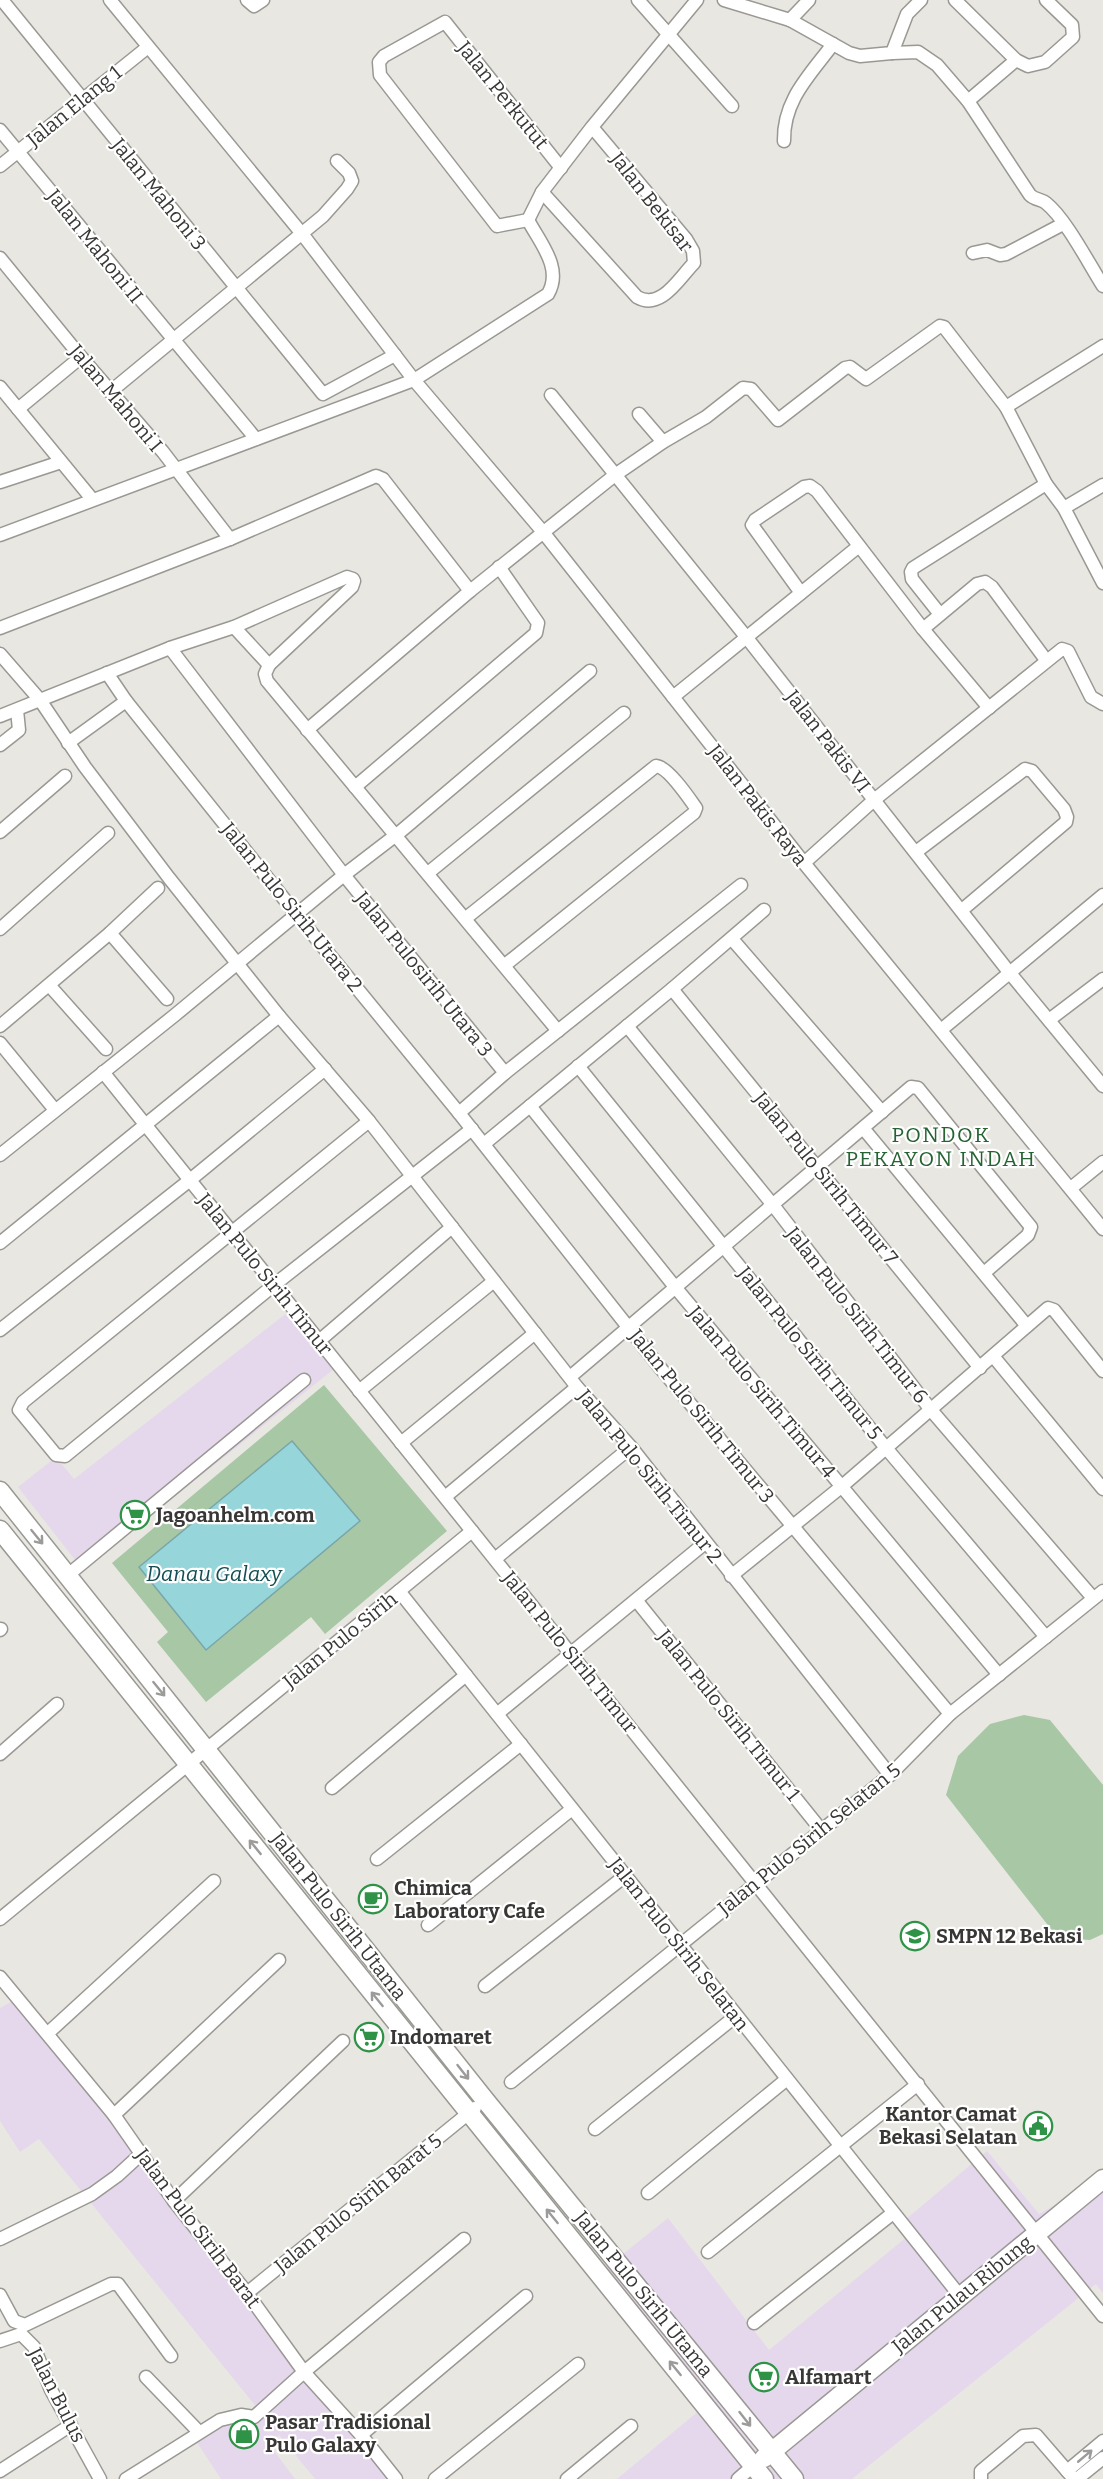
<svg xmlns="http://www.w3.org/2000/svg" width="1103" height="2479" viewBox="0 0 1103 2479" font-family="Bitter,serif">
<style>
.commercial{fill:#e5d8ec}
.green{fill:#a8c7a5}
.water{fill:#96d6db;stroke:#7aa6a9;stroke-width:1.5}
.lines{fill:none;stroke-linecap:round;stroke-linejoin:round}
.street-casing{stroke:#9a9893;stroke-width:15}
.secondary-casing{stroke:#9a9893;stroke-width:21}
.street{stroke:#fff;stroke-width:12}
.secondary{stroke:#fff;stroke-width:18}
.oneway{stroke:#9c9b9a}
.labels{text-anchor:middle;stroke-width:4.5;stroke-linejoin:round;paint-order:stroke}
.street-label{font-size:20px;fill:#383735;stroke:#fff}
.poi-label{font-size:20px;font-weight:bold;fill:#383735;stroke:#fff;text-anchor:start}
.neighbourhood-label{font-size:21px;letter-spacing:1.5px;fill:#266333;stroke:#fff}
.water-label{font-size:21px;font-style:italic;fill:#154d52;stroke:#fff}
</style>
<rect width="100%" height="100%" fill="#e9e7e2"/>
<!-- commercial -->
<g class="commercial">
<polygon points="288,1312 334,1369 83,1570 18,1487 56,1457 74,1479"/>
<polygon points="16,1999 304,2372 396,2479 315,2479 279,2435 269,2444 295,2479 221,2479 196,2441 226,2422 239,2421 248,2426 262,2414 39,2139 20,2152 0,2121 0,2008"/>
<polygon points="987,2151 1039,2214 1103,2178 1103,2293 1096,2284 852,2479 617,2479 701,2409 598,2274 668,2218 769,2350 914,2231 905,2220"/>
</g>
<!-- green -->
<g class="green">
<polygon points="324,1385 447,1531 325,1634 311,1617 206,1702 157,1642 168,1632 112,1563"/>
<polygon points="1024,1715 1050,1720 1103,1785 1103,1934 1090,1940 1058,1938 946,1795 958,1756 990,1724"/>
</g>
<!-- water -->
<polygon class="water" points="292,1441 360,1521 206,1650 139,1567"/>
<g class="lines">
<!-- street casing -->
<g class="street-casing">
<g id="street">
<polyline points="2,0 323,394 395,355"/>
<polyline points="110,0 303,235 414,380 543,532 804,863 1103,1229"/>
<polyline points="247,0 254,6 263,0"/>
<polyline points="638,0 732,106"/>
<polyline points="724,0 790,20 809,0"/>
<polyline points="955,0 1016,60 1028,66 1045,62 1073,37 1072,25 1046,0"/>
<polyline points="790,20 849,53 860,56 892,53 907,14 921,0"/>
<path d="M892 53 918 52 937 65 968 101 1030 195C1035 200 1041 199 1046 203 1066 219 1089 264 1103 286"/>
<polyline points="968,101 1016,60"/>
<path d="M592 127 686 239 693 251 694 263C679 278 661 311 637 297L542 192 592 127 697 0"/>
<polyline points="0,130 256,439"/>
<path d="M784 141C783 100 810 75 833 44"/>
<polyline points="0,166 148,47"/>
<polyline points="542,192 528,220 497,226 380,75 379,62 384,56 445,22 561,168"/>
<polyline points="973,253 987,250 1000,255 1006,254 1063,224"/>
<polyline points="0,258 81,357 163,452 230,539"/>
<polyline points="0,387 92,499"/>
<polyline points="110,392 323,216 347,189 352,181 349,173 337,161"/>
<polyline points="551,395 747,638 1009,972 1103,1086"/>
<polyline points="1006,407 1103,346"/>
<polyline points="18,409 81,357"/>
<polyline points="639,414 663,442"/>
<polyline points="0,482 61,462"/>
<polyline points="1064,508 1103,485"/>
<path d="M0 535 414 380 548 294C563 268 540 243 528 220"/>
<polyline points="801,593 752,525 755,520 804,487 810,486 817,491 923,629 989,708"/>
<polyline points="939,613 912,579 911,572 913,568 1046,484"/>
<polyline points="234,627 269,665 265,674 267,681 558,1031"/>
<polyline points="0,628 230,539 376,476 383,479 470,591"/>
<polyline points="923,629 977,584 985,582 992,587 1046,660"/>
<polyline points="170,648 344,875 505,1073"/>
<polyline points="0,654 40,700 85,767 169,878 279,1016 369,1121 577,1387 631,1447 890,1775"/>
<polyline points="107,673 126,701 297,915 459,1113 662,1370 950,1714"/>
<polyline points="673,697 859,546"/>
<polyline points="0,716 170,648 234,627 347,577 353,579 354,581 352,587 269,665"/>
<polyline points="307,730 470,591 615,475 663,442 706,417 743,388 751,389 778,420 845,368 850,367 866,379 940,326 944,327 1006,407 1046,484 1064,508 1103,583"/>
<polyline points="68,743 126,701"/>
<polyline points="0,745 19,730 17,710"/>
<polyline points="355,787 536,633 538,623 499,567"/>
<polyline points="0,832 65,776"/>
<polyline points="916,852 1025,769 1032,771 1064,809 1067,817 1066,822 962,910"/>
<polyline points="804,863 874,800 1062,649 1068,651 1091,697 1103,704"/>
<polyline points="428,873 624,713"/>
<path d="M466 918 656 766C668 767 689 798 696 808L694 813 505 965"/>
<polyline points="0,929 108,833"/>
<polyline points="110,933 167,999"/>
<polyline points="732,939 882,1112"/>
<polyline points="49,985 106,1049"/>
<polyline points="672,989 980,1368"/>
<polyline points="1049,1020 1103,979"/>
<polyline points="0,1026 110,933 158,888"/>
<polyline points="627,1026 773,1205 931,1410 1093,1598"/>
<polyline points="941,1030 1103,895"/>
<polyline points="0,1043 55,1110"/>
<polyline points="578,1066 886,1448 1046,1637"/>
<polyline points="103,1072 1103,2316"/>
<polyline points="530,1106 675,1287 999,1675"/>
<polyline points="459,1113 505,1073 741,885"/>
<polyline points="369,1121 23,1402 19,1410 56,1455 65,1456 274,1285 472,1129"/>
<polyline points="863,1128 1027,1326"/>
<polyline points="484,1144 672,989 764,910"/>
<polyline points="0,1155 175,1015 344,875 400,832 590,671"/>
<polyline points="1071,1188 1103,1162"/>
<polyline points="0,1243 279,1016"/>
<polyline points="0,1330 190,1180 325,1069"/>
<polyline points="319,1341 452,1227"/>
<polyline points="993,1356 1103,1489"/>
<polyline points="570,1377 911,1087 918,1088 1031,1227 1028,1235 984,1273"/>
<polyline points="359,1391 494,1281"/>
<polyline points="401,1443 535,1333"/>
<polyline points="445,1497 577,1387"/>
<polyline points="495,1559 631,1447"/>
<polyline points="68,1575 304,1380"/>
<polyline points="731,1576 841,1487 1048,1308 1054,1310 1103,1371"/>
<polyline points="399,1591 960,2296"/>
<polyline points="636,1600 822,1831"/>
<polyline points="0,1630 1,1629"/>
<polyline points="497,1714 705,1543"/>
<polyline points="0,1754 57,1704"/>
<polyline points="332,1788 466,1675"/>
<polyline points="377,1859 521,1744"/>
<polyline points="0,1919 472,1531"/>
<polyline points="428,1925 572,1809"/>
<polyline points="0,1977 114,2115 174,2201 247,2293 304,2372 361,2435 396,2479"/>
<polyline points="485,1986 625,1876"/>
<polyline points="48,2033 214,1881"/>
<polyline points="511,2082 890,1775 950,1714 1103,1591"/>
<polyline points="114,2115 279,1960"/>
<polyline points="595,2129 736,2016"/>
<polyline points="648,2193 787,2079"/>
<polyline points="174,2201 343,2041"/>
<polyline points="0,2239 92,2194 117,2176 141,2154"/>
<polyline points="708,2252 918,2084"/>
<polyline points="247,2293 475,2108"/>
<polyline points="0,2295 14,2321 25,2325 111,2284 118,2284 171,2356"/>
<polyline points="754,2323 893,2213"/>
<polyline points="0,2341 21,2334 34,2347 51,2390 100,2479"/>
<polyline points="146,2377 199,2432"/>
<polyline points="361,2435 526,2296"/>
<polyline points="0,2471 71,2425"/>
<polyline points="1067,2471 1103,2441"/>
<polyline points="126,2479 220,2420 241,2415 254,2417 304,2372 464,2239"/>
<polyline points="435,2479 578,2364"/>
<polyline points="567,2479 631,2426"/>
<polyline points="738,2479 753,2466"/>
<polyline points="981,2479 981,2471 1023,2436 1036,2435 1074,2479"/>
<polyline points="1077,2479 1103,2458"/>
</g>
</g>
<!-- secondary casing -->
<g class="secondary-casing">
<g id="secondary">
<polyline points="0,1491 485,2100 794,2479"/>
<polyline points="0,1530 764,2479"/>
<polyline points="764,2458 1103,2179"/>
</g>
</g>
<!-- street -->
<use href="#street" class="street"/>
<!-- secondary -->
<use href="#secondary" class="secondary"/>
</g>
<!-- one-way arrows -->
<defs><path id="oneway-shaft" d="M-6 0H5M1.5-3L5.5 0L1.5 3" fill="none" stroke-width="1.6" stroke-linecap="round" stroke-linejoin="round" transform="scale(1.5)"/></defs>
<g class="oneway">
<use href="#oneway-shaft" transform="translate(37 1537) rotate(51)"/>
<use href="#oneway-shaft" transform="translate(159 1689) rotate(51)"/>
<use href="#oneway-shaft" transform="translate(255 1847) rotate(-129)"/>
<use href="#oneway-shaft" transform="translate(377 1999) rotate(-129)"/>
<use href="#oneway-shaft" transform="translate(463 2072) rotate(52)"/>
<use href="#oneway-shaft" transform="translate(552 2216) rotate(-129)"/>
<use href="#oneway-shaft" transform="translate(675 2368) rotate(-129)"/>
<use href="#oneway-shaft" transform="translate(745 2419) rotate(52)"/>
<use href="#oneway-shaft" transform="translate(1085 2456) rotate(-40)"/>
</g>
<!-- icons -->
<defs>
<g id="supermarket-ring" transform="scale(1.5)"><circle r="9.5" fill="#fff" stroke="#2e9247" stroke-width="1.5"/><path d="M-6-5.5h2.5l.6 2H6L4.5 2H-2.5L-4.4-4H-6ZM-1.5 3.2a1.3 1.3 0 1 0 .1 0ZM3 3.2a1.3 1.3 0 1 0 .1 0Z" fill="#2e9247"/></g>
<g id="cafe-ring" transform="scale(1.5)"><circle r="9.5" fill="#fff" stroke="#2e9247" stroke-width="1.5"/><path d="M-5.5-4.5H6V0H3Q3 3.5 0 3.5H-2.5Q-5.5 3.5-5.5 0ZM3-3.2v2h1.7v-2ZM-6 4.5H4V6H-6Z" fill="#2e9247"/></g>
<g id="school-ring" transform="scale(1.5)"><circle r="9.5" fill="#fff" stroke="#2e9247" stroke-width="1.5"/><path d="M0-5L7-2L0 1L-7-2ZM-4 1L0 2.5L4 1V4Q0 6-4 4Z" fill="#2e9247"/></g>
<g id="civic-ring" transform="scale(1.5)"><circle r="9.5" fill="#fff" stroke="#2e9247" stroke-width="1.5"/><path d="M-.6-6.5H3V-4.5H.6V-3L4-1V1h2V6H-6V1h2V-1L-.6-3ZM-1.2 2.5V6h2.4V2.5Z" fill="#2e9247"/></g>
<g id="shop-ring" transform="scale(1.5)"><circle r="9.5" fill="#fff" stroke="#2e9247" stroke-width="1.5"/><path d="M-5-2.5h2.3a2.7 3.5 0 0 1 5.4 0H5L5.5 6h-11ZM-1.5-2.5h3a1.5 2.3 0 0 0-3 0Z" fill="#2e9247"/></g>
</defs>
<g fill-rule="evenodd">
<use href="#supermarket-ring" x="135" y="1515"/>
<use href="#cafe-ring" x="373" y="1899"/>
<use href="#school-ring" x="915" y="1936"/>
<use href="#supermarket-ring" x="369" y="2037"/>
<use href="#civic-ring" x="1038" y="2126"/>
<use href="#supermarket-ring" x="764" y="2377"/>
<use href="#shop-ring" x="244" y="2434"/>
</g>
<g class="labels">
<!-- street labels -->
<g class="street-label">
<text transform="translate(503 95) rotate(51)" y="7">Jalan Perkutut</text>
<text transform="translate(74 106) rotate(-39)" y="7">Jalan Elang 1</text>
<text transform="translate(159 194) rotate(51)" y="7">Jalan Mahoni 3</text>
<text transform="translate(652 202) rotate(52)" y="7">Jalan Bekisar</text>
<text transform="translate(95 246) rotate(51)" y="7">Jalan Mahoni II</text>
<text transform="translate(116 398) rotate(50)" y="7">Jalan Mahoni I</text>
<text transform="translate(828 741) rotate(52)" y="7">Jalan Pakis VI</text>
<text transform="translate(758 805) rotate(52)" y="7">Jalan Pakis Raya</text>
<text transform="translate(292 907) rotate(51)" y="7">Jalan Pulo Sirih Utara 2</text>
<text transform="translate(424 974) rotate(51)" y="7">Jalan Pulosirih Utara 3</text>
<text transform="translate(826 1178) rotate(51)" y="7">Jalan Pulo Sirih Timur 7</text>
<text transform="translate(265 1274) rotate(51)" y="7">Jalan Pulo Sirih Timur</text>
<text transform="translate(857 1315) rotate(52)" y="7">Jalan Pulo Sirih Timur 6</text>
<text transform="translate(810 1353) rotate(51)" y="7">Jalan Pulo Sirih Timur 5</text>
<text transform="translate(762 1392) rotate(50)" y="7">Jalan Pulo Sirih Timur 4</text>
<text transform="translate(702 1416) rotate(51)" y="7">Jalan Pulo Sirih Timur 3</text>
<text transform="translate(650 1476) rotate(51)" y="7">Jalan Pulo Sirih Timur 2</text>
<text transform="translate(340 1640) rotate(-39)" y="7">Jalan Pulo Sirih</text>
<text transform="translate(570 1652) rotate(51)" y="7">Jalan Pulo Sirih Timur</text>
<text transform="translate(729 1715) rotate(51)" y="7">Jalan Pulo Sirih Timur 1</text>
<text transform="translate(809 1839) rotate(-39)" y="7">Jalan Pulo Sirih Selatan 5</text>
<text transform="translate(339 1916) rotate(52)" y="7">Jalan Pulo Sirih Utama</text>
<text transform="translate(679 1944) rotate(52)" y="7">Jalan Pulo Sirih Selatan</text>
<text transform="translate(358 2203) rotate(-39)" y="7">Jalan Pulo Sirih Barat 5</text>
<text transform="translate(198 2228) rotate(53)" y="7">Jalan Pulo Sirih Barat</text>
<text transform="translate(644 2294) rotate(51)" y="7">Jalan Pulo Sirih Utama</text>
<text transform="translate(962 2294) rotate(-39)" y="7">Jalan Pulau Ribung</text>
<text transform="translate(57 2395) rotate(63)" y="7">Jalan Bulus</text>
</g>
<!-- poi labels -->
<g class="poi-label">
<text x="156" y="1522">Jagoanhelm.com</text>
<text x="394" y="1895">Chimica<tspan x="394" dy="23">Laboratory Cafe</tspan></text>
<text x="936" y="1943">SMPN 12 Bekasi</text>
<text x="390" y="2044">Indomaret</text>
<text x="1017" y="2121" text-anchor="end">Kantor Camat<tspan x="1017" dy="23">Bekasi Selatan</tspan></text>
<text x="785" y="2384">Alfamart</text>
<text x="265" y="2429">Pasar Tradisional<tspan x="265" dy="23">Pulo Galaxy</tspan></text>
</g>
<!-- neighbourhood labels -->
<g class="neighbourhood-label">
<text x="941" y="1142">PONDOK<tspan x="941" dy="24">PEKAYON INDAH</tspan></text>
</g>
<!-- water labels -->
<g class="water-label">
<text x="214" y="1581">Danau Galaxy</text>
</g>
</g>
</svg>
